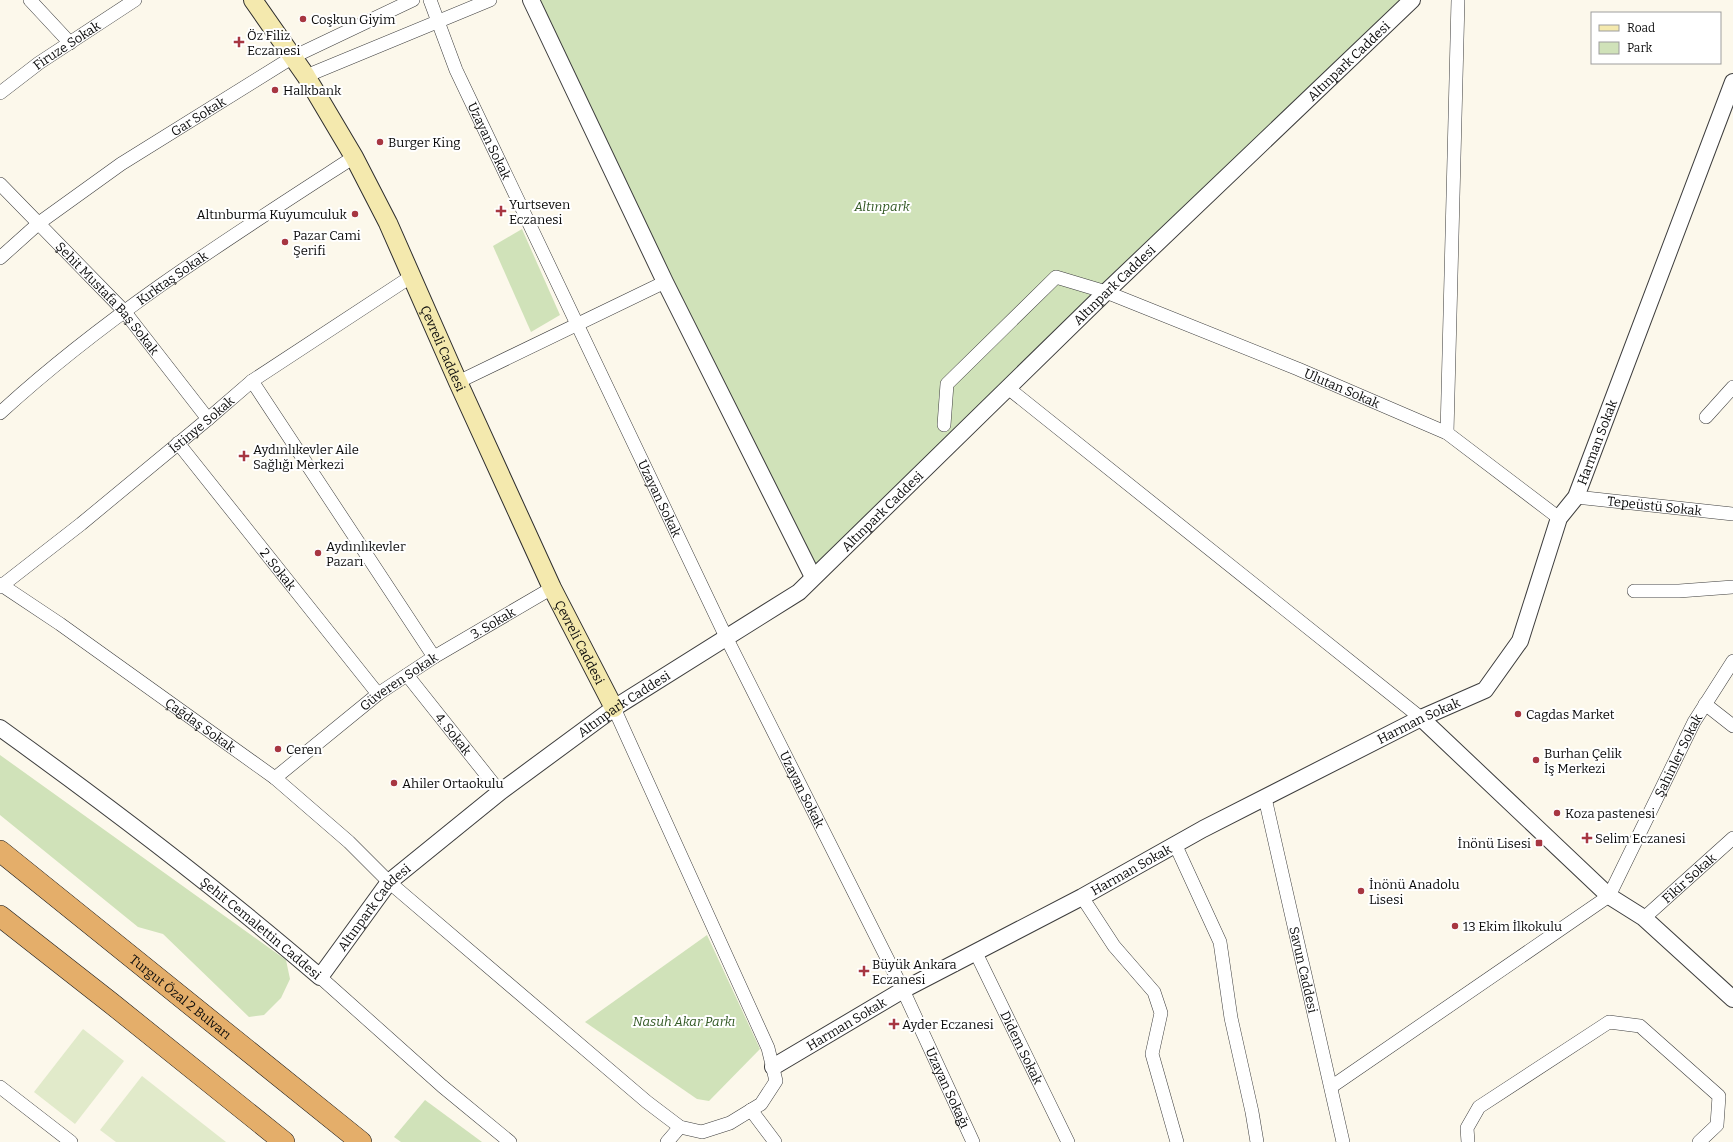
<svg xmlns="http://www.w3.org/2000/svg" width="1733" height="1142" viewBox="0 0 1733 1142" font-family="Bitter,serif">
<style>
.green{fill:#d0e2b9}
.pitch{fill:#e1eaca}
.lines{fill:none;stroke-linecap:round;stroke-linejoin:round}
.minor-casing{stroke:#3d3d3d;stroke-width:14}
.tertiary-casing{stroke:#3d3d3d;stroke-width:18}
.secondary-casing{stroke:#2c2c2c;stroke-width:20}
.trunk-casing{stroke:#1b1b1b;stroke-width:22}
.minor{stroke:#fff;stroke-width:13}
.tertiary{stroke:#fff;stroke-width:16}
.secondary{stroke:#f4e9ae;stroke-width:18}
.trunk{stroke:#e4ae6a;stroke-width:21}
.poi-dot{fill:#a73641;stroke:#fff;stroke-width:1.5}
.labels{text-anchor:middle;stroke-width:4;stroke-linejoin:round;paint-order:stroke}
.poi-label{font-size:13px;fill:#0a0a0a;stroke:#fff;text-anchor:start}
.street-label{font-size:13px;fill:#0a0a0a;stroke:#fff}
.park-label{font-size:13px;font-style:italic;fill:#325924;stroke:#fff}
</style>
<rect width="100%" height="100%" fill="#fcf8eb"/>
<!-- green -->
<g class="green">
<polygon points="531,0 1412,0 813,577"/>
<polygon points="522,229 560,315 531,332 493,246"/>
<polygon points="0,755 286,960 290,979 281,998 264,1015 249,1017 163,934 138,927 0,815"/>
<polygon points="707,935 760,1049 709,1101 697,1099 585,1022"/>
<polygon points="425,1100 482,1142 401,1142 394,1137"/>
</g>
<!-- pitch -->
<g class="pitch">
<polygon points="83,1029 124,1061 75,1124 34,1092"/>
<polygon points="142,1076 226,1142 116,1142 100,1130"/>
</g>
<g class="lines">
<!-- minor casing -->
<g class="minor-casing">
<g id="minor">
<polyline points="30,0 70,43"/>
<path id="s1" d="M430 0 456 70 726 637 903 990 973 1142"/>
<polyline points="306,76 490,0"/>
<path id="s2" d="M0 93 39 63 135 0"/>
<path id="s3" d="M0 184 124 311 208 419"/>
<path id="s4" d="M0 258 39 223 121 164 293 57 413 0"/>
<polyline points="252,381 434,657"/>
<polyline points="458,382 665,282"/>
<polyline points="1008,388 1421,718"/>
<path id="s5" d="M0 413C108 314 232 236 354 157"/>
<polyline points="1706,417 1733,387"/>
<path id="s6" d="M944 425 947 384 1056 277 1106 292 1298 369 1447 433 1559 518"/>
<polyline points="1447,433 1458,0"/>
<path id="s7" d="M178 443 378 694"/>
<path id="s8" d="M1576 497 1733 514"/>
<path id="s9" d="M0 584 60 624 275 778 349 842 389 882 647 1102 680 1127 702 1132 730 1123 761 1104 776 1081 768 1048 614 708"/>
<path id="s10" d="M0 587 81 524 208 419 252 381 412 276"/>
<polyline points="1634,591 1679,591 1733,587"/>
<path id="s11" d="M407 675 500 792"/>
<polyline points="1705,704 1733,726"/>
<path id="s12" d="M275 778 378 694 434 657 552 588"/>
<path id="s13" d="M1265 798 1343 1142"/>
<polyline points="1175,844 1220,942 1231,1018 1252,1112 1257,1142"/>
<polyline points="1082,897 1114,946 1154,992 1161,1013 1152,1054 1177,1142"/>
<path id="s14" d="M1644 918 1733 838"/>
<path id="s15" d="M976 953 1068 1142"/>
<polyline points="320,977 442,1086 510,1142"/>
<polyline points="0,1087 71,1142"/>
<path id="s16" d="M1331 1087 1609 896 1694 722 1733 661"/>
<polyline points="751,1110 775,1142"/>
<polyline points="667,1142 680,1127"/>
<polyline points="1468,1142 1467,1128 1479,1107 1609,1022 1640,1026 1719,1096 1717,1125 1699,1142"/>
</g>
</g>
<!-- tertiary casing -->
<g class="tertiary-casing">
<g id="tertiary">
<polyline points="531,0 665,282 813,577"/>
<polyline points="1421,718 1609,896 1644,918 1733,999"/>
<path id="s17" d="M0 728C110 807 217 888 320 977L389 882 500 792 614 708 799 592 1106 292 1412 0"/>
<path id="s18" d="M773 1067 903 990 1082 897 1203 829 1421 718 1485 690 1520 641 1559 518 1576 497 1733 82"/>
</g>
</g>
<!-- secondary casing -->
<g class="secondary-casing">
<g id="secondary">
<path id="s19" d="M253 0 306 76 354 157 388 223 458 382 552 588 614 708"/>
</g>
</g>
<!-- trunk casing -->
<g class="trunk-casing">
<g id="trunk">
<path id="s20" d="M0 851 361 1142"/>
<polyline points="0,916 111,1003 284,1142"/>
</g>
</g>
<!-- minor -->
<use href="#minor" class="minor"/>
<!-- tertiary -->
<use href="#tertiary" class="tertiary"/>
<!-- secondary -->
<use href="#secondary" class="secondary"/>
<!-- trunk -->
<use href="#trunk" class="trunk"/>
</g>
<!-- markers -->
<g class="poi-dot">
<circle cx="303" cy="19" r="4"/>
<path d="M237 36h4v4h4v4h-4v4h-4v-4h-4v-4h4z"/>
<circle cx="275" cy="90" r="4"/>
<circle cx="380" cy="142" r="4"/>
<path d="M499 205h4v4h4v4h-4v4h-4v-4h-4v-4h4z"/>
<circle cx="355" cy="214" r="4"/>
<circle cx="285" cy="242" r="4"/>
<path d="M242 450h4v4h4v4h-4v4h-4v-4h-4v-4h4z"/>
<circle cx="318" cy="553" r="4"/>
<circle cx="1518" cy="714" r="4"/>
<circle cx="278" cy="749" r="4"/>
<circle cx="1536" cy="760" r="4"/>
<circle cx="394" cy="783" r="4"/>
<circle cx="1557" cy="813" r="4"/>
<path d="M1585 832h4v4h4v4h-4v4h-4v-4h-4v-4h4z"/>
<rect x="1535" y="839" width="8" height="8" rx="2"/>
<circle cx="1361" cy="891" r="4"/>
<circle cx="1455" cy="926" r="4"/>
<path d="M862 965h4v4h4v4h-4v4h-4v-4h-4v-4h4z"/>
<path d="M892 1018h4v4h4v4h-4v4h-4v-4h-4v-4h4z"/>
</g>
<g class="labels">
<!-- poi labels -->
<g class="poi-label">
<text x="311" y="24">Coşkun Giyim</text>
<text x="247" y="40">Öz Filiz<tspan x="247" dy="15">Eczanesi</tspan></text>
<text x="283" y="95">Halkbank</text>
<text x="388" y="147">Burger King</text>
<text x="509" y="209">Yurtseven<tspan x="509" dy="15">Eczanesi</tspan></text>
<text x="347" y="219" text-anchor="end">Altınburma Kuyumculuk</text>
<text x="293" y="240">Pazar Cami<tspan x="293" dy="15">Şerifi</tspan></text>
<text x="253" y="454">Aydınlıkevler Aile<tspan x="253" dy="15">Sağlığı Merkezi</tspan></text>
<text x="326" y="551">Aydınlıkevler<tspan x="326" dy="15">Pazarı</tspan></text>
<text x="1526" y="719">Cagdas Market</text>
<text x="286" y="754">Ceren</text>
<text x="1544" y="758">Burhan Çelik<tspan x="1544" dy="15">İş Merkezi</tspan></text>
<text x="402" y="788">Ahiler Ortaokulu</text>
<text x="1565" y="818">Koza pastenesi</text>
<text x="1595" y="843">Selim Eczanesi</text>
<text x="1531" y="848" text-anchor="end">İnönü Lisesi</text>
<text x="1369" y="889">İnönü Anadolu<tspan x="1369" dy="15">Lisesi</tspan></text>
<text x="1463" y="931">13 Ekim İlkokulu</text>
<text x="872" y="969">Büyük Ankara<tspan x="872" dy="15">Eczanesi</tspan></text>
<text x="902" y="1029">Ayder Eczanesi</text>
</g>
<!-- street labels -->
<g class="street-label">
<text dy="5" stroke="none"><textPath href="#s2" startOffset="82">Firuze Sokak</textPath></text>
<text dy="5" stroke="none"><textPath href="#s17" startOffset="1790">Altınpark Caddesi</textPath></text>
<text dy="5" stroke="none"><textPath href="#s4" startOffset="244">Gar Sokak</textPath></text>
<text dy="5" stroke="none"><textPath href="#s1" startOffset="153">Uzayan Sokak</textPath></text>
<text dy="5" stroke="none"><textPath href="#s5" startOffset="219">Kırktaş Sokak</textPath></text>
<text dy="5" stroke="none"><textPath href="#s17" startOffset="1466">Altınpark Caddesi</textPath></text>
<text dy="5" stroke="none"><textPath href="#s3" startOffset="157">Şehit Mustafa Baş Sokak</textPath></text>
<text dy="5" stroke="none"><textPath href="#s19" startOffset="398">Çevreli Caddesi</textPath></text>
<text dy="5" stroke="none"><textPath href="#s6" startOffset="501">Ulutan Sokak</textPath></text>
<text dy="5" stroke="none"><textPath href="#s10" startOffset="259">İstinye Sokak</textPath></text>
<text dy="5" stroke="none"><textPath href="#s18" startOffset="1081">Harman Sokak</textPath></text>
<text dy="5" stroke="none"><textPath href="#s1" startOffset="549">Uzayan Sokak</textPath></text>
<text dy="5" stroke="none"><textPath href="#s8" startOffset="79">Tepeüstü Sokak</textPath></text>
<text dy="5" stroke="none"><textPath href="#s17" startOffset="1142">Altınpark Caddesi</textPath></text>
<text dy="5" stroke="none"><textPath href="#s7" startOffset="161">2 .Sokak</textPath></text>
<text dy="5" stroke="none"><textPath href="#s12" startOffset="268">3. Sokak</textPath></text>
<text dy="5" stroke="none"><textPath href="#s19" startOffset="722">Çevreli Caddesi</textPath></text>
<text dy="5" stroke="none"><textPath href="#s12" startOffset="157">Güveren Sokak</textPath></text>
<text dy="5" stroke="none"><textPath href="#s17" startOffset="818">Altınpark Caddesi</textPath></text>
<text dy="5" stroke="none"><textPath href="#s18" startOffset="733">Harman Sokak</textPath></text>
<text dy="5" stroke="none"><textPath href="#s9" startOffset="245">Çağdaş Sokak</textPath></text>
<text dy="5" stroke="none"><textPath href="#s11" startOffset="75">4. Sokak</textPath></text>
<text dy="5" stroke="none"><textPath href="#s16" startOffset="494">Şahinler Sokak</textPath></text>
<text dy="5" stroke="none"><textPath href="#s1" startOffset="873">Uzayan Sokak</textPath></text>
<text dy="5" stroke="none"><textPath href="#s18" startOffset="409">Harman Sokak</textPath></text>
<text dy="5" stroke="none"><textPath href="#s14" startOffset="60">Fikir Sokak</textPath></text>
<text dy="5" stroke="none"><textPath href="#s17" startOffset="494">Altınpark Caddesi</textPath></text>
<text dy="5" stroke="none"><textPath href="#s17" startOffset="329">Şehit Cemalettin Caddesi</textPath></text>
<text dy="5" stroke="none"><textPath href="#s13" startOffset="176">Savun Caddesi</textPath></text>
<text dy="5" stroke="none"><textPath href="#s20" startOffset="232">Turgut Özal 2 Bulvarı</textPath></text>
<text dy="5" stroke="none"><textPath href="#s18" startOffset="85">Harman Sokak</textPath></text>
<text dy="5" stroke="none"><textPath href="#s15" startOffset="105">Didem Sokak</textPath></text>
<text dy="5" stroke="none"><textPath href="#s1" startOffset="1205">Uzayan Sokağı</textPath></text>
</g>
<!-- park labels -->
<g class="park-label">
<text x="882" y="211">Altınpark</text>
<text x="684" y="1026">Nasuh Akar Parkı</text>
</g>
</g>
<!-- legend -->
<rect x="1591" y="12" width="130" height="52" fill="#ffffff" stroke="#9d9d9d"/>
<rect x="1599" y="25" width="20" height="6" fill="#f4e9ae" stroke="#9d9d9d"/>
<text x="1627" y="32" font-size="12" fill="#0a0a0a">Road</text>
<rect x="1599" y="42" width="20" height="12" fill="#d0e2b9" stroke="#9d9d9d"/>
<text x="1627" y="52" font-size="12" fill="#0a0a0a">Park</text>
</svg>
